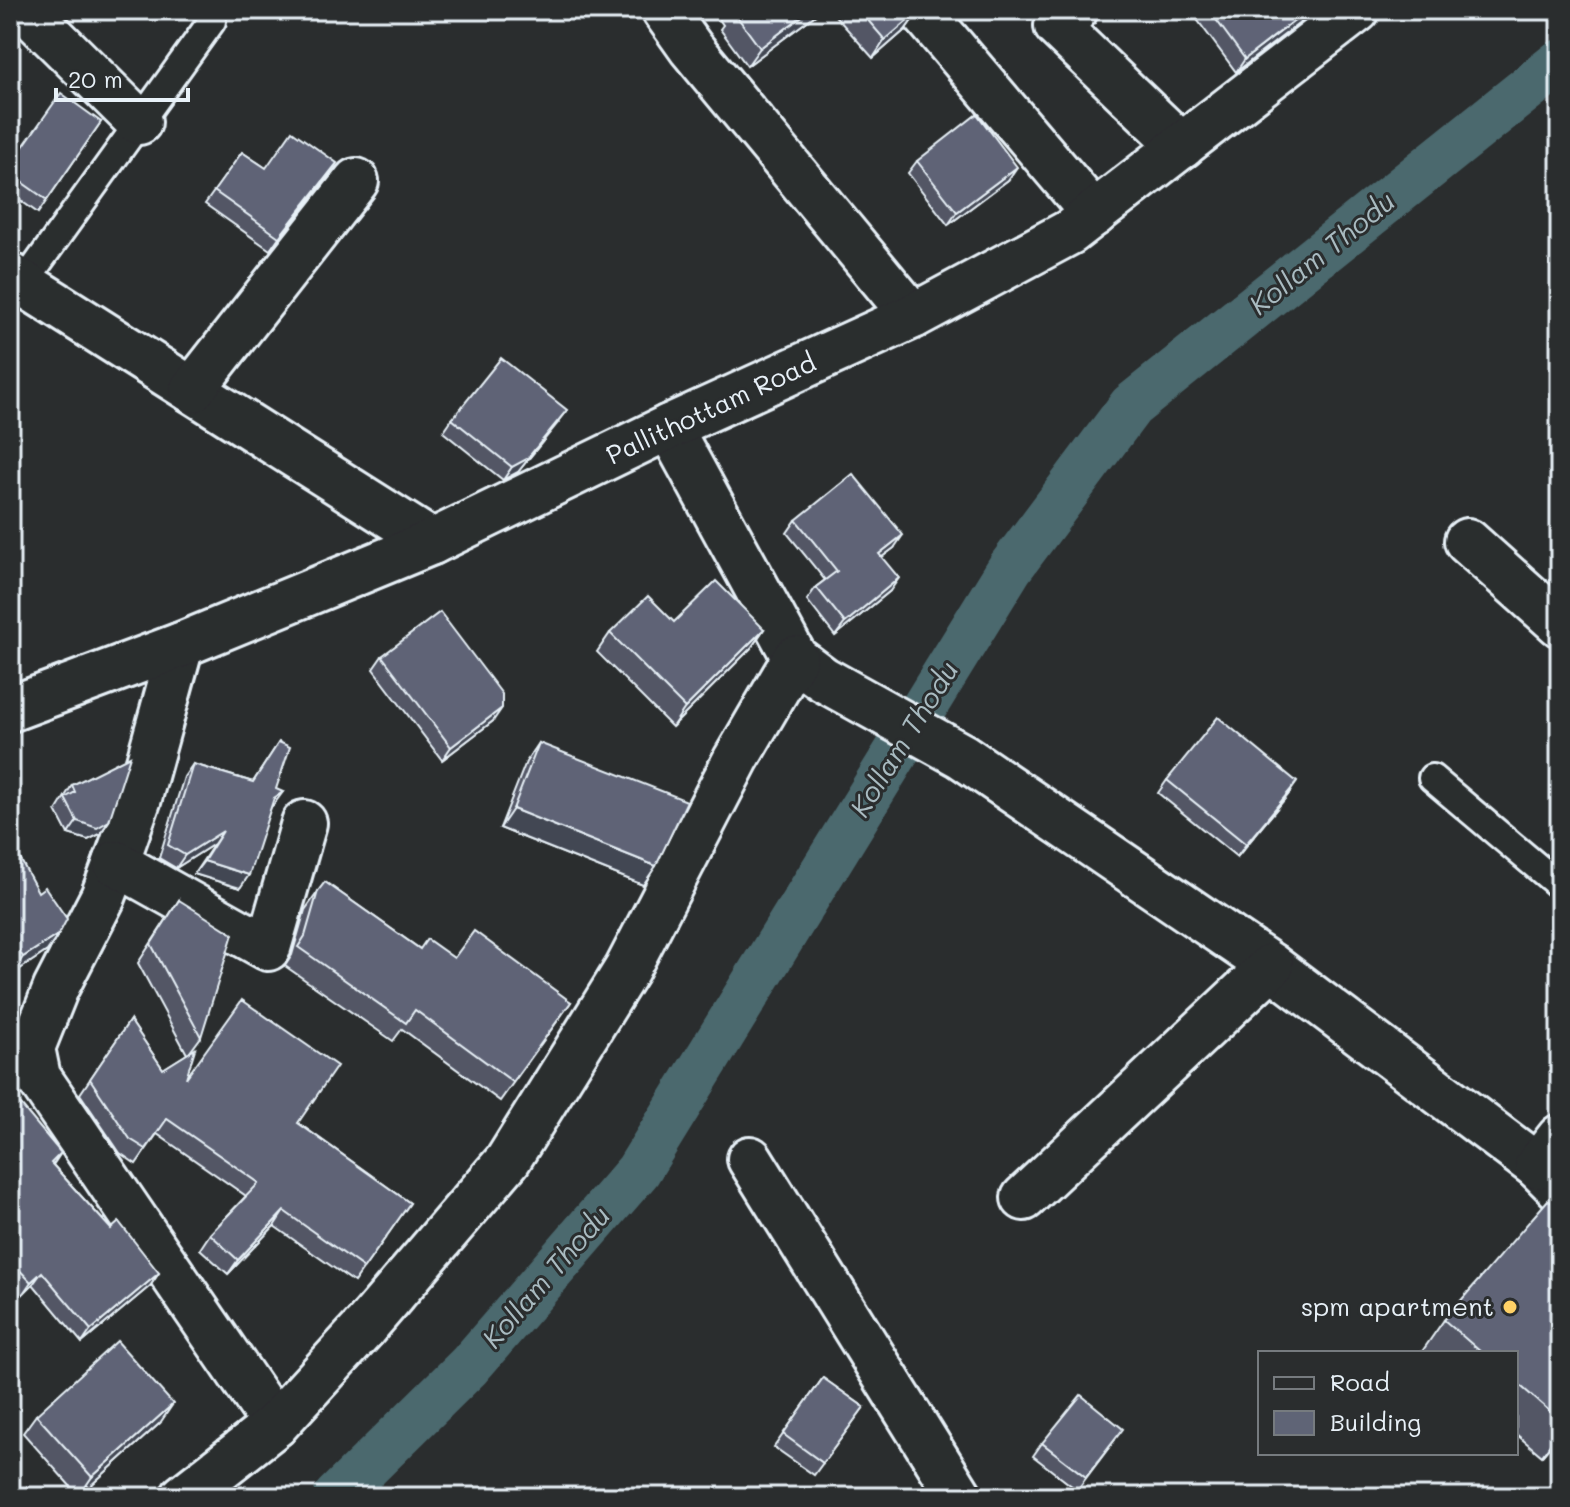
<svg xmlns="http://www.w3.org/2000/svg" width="1570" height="1507" viewBox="0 0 1570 1507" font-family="Mali,sans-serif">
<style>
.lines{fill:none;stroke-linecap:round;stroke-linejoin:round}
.canal{stroke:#4b696e;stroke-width:46}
.service-casing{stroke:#e8f1f8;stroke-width:32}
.minor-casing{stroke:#e8f1f8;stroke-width:50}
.tertiary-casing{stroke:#e8f1f8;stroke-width:50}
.service{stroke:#2a2d2e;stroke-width:26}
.minor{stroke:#2a2d2e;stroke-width:44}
.tertiary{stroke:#2a2d2e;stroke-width:44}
.wall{fill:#525665;stroke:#e8f1f8;stroke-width:2}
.shaded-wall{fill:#424653;stroke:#e8f1f8;stroke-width:2}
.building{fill:#5f6476;stroke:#e8f1f8;stroke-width:2}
.poi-dot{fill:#ffd166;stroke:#2a2d2e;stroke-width:3}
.labels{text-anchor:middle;stroke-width:6;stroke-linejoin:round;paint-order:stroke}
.street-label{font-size:26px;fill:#e8f1f8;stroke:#2a2d2e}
.poi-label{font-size:26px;fill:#e8f1f8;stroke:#2a2d2e;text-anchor:end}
.water-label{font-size:28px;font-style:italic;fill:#a9bbc1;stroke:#2a2d2e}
</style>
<rect width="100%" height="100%" fill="#2a2d2e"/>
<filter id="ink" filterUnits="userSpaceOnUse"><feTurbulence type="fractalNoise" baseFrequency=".0125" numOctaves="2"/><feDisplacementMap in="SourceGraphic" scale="16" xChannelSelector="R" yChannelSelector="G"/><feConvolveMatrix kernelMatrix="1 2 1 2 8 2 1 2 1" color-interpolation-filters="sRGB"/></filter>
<g filter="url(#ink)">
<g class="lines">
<!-- canal -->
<polyline class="canal" points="336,1497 469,1366 638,1171 1010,568 1131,406 1560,62"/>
<!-- service casing -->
<g class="service-casing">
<g id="service">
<polyline points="23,284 212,21"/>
<polyline points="1432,778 1560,886"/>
</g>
</g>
<!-- minor casing -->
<g class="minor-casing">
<g id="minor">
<polyline points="26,10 139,122"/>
<polyline points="664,10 691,48 913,316"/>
<polyline points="921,10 1094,214"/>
<polyline points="1075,10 1057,26 1182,146"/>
<polyline points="10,275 432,542"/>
<polyline points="192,390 356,181"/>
<polyline points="669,427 795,658 823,679 962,756 1271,966 1537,1166 1560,1189"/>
<polyline points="1467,541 1560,624"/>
<polyline points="181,645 139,798 116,863 103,897 56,988 32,1048 38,1077 275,1425"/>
<polyline points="116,863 268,948 304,823"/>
<polyline points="750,1159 960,1497"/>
<polyline points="1537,1166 1560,1137"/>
<polyline points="1024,1198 1271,966"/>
<polyline points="183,1497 275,1425 365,1327 508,1160 627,969 736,759 795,658"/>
</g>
</g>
<!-- tertiary casing -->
<g class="tertiary-casing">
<polyline id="tertiary" points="10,709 181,645 432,542 669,427 913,316 1070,232 1357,10"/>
</g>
<!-- service -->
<use href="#service" class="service"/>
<!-- minor -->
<use href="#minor" class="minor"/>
<!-- tertiary -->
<use href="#tertiary" class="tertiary"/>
</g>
<!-- wall -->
<g class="wall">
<polygon points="713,10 822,10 747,66 720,29 723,25"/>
<polygon points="830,10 917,10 918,12 905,30 873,58"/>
<polygon points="1190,10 1309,10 1301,22 1236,72"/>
<polygon points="101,122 38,213 10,193 10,165"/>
<polygon points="242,152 266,168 328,176 270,250 205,204"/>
<polygon points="917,161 1008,180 948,225 908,173"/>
<polygon points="452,419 558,423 518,472 503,480 443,432"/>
<polygon points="796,520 894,548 882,557 890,591 835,636 807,600 816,587 825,580 787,533"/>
<polygon points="674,622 764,629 751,648 672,727 597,652 610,633"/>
<polygon points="382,656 493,721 442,760 373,669"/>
<polygon points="279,742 274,804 271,807 240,888 194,874 214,844 176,868 159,858 184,777 193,764 253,782"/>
<polygon points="539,743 643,885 500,828 526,762"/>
<polygon points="1167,780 1288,795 1237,857 1158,793"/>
<polygon points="72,785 109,821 100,834 88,840 68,834 56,811"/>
<polygon points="10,840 59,934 47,951 11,975"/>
<polygon points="325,882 420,949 454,958 571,1002 500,1101 402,1029 393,1041 285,966 292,955 305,910"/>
<polygon points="179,900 201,1037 190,1052 186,1078 298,1123 410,1203 354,1282 274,1226 228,1274 200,1249 210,1234 246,1196 157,1134 136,1164 120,1153 80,1094 130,1020 163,1069 187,1054 138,963"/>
<polygon points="10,1114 61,1153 53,1165 111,1229 159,1273 150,1286 82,1343 33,1284 22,1295 10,1282"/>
<polygon points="1560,1210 1560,1435 1542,1456 1516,1434 1516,1353 1421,1353 1444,1320"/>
<polygon points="823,1378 864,1407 814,1475 774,1447"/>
<polygon points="36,1415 160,1423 79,1496 23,1433"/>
<polygon points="1114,1441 1077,1490 1033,1456 1042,1443"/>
</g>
<!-- shaded-wall -->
<g class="shaded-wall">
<polygon points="810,10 822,10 747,66 760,48"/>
<polygon points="1309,10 1301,22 1236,72 1245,59"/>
<polygon points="918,12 905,30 873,58 885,40"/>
<polygon points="337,163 328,176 270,250 279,237"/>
<polygon points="1017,167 1008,180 948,225 957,212"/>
<polygon points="567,410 518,472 503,480 512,467"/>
<polygon points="903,535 894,548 870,566 879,554"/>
<polygon points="899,578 890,591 835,636 845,623"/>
<polygon points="764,629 751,648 672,727 685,708"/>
<polygon points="502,708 493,721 442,760 451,747"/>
<polygon points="1297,782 1288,795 1237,857 1246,844"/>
<polygon points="283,792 274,804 264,811 274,798"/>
<polygon points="513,809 656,866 643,885 500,828"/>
<polygon points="77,821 109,821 100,834 88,840 68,834"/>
<polygon points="223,831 214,844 176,868 185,855"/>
<polygon points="204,861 249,875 240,888 194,874"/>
<polygon points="59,934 47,951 11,975 23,957"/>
<polygon points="284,1211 274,1226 228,1274 238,1260"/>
<polygon points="42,1272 33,1284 22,1295 31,1282"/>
<polygon points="159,1273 150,1286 82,1343 91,1330"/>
<polygon points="173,1404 160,1423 79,1496 92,1477"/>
<polygon points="1560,1430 1560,1435 1542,1456"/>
</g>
<!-- building -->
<g class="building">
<polygon points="735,10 810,10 760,48 733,11"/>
<polygon points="859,10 917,10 918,12 885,40"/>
<polygon points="1209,10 1308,10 1245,59"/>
<polygon points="61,93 101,122 47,200 10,174 10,165"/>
<polygon points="977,114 1017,167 957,212 917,161"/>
<polygon points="292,131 337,163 279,237 214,191 242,152 266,168"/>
<polygon points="501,358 567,410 527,459 512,467 452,419"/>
<polygon points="853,474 903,535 879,554 899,578 845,623 816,587 837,571 796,520"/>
<polygon points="716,581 764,629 685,708 610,633 648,596 674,622"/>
<polygon points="440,612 502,694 502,708 451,747 382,656"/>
<polygon points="1218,717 1297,782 1246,844 1167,780"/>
<polygon points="279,742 290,747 276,789 283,792 274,798 249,875 204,861 223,831 185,855 168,845 193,764 253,782"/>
<polygon points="539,743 687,801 656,866 513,809"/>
<polygon points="130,756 109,821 97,828 77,821 65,798 75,792 72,785"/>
<polygon points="10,840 38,892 45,887 67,919 59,934 23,957 10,937"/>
<polygon points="325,882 420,949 427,939 454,958 474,931 571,1002 513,1082 415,1010 406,1023 298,947 305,936 318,891"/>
<polygon points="179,900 233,934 201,1037 151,944"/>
<polygon points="242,1000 337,1066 298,1123 410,1203 364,1268 284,1211 238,1260 210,1234 259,1183 167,1119 146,1149 130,1139 90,1079 130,1020 163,1069 195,1049 186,1078"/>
<polygon points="21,1105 61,1153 51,1163 111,1229 119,1222 159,1273 91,1330 42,1272 31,1282 10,1260 10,1217 19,1209 10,1199 10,1114"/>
<polygon points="1548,1200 1560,1210 1560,1420 1516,1382 1516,1353 1482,1353 1444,1320"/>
<polygon points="117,1341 173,1404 92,1477 36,1415"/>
<polygon points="823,1378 864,1407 823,1463 783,1434"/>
<polygon points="1081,1395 1123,1429 1086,1477 1042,1443"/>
</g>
</g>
<!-- markers -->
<circle class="poi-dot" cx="1510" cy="1307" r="8"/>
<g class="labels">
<!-- street labels -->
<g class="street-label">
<text transform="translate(711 409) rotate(-25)" y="9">Pallithottam Road</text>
</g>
<!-- poi labels -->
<g class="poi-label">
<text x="1494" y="1316">spm apartment</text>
</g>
<!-- water labels -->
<g class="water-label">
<text transform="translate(1322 253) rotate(-39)" y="10">Kollam Thodu</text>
<text transform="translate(904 739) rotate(-58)" y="10">Kollam Thodu</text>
<text transform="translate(546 1277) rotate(-49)" y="10">Kollam Thodu</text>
</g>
</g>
<!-- margin -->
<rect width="1570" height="1507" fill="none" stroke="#2a2d2e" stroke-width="40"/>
<rect x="20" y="20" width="1530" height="1467" fill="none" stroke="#e8f1f8" stroke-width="3" filter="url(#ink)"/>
<!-- legend -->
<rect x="1258" y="1351" width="260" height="104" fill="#2a2d2e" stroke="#767b7f" stroke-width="2"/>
<rect x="1274" y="1377" width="40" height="12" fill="#2a2d2e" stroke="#767b7f" stroke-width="2"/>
<text x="1330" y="1391" font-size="24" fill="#e8f1f8">Road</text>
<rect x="1274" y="1411" width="40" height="24" fill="#5f6476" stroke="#767b7f" stroke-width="2"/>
<text x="1330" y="1431" font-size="24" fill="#e8f1f8">Building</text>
<!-- scale -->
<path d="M56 88v12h132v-12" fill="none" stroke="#e8f1f8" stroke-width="4"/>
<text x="68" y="88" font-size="24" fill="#e8f1f8" stroke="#2a2d2e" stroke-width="6" paint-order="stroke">20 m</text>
</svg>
